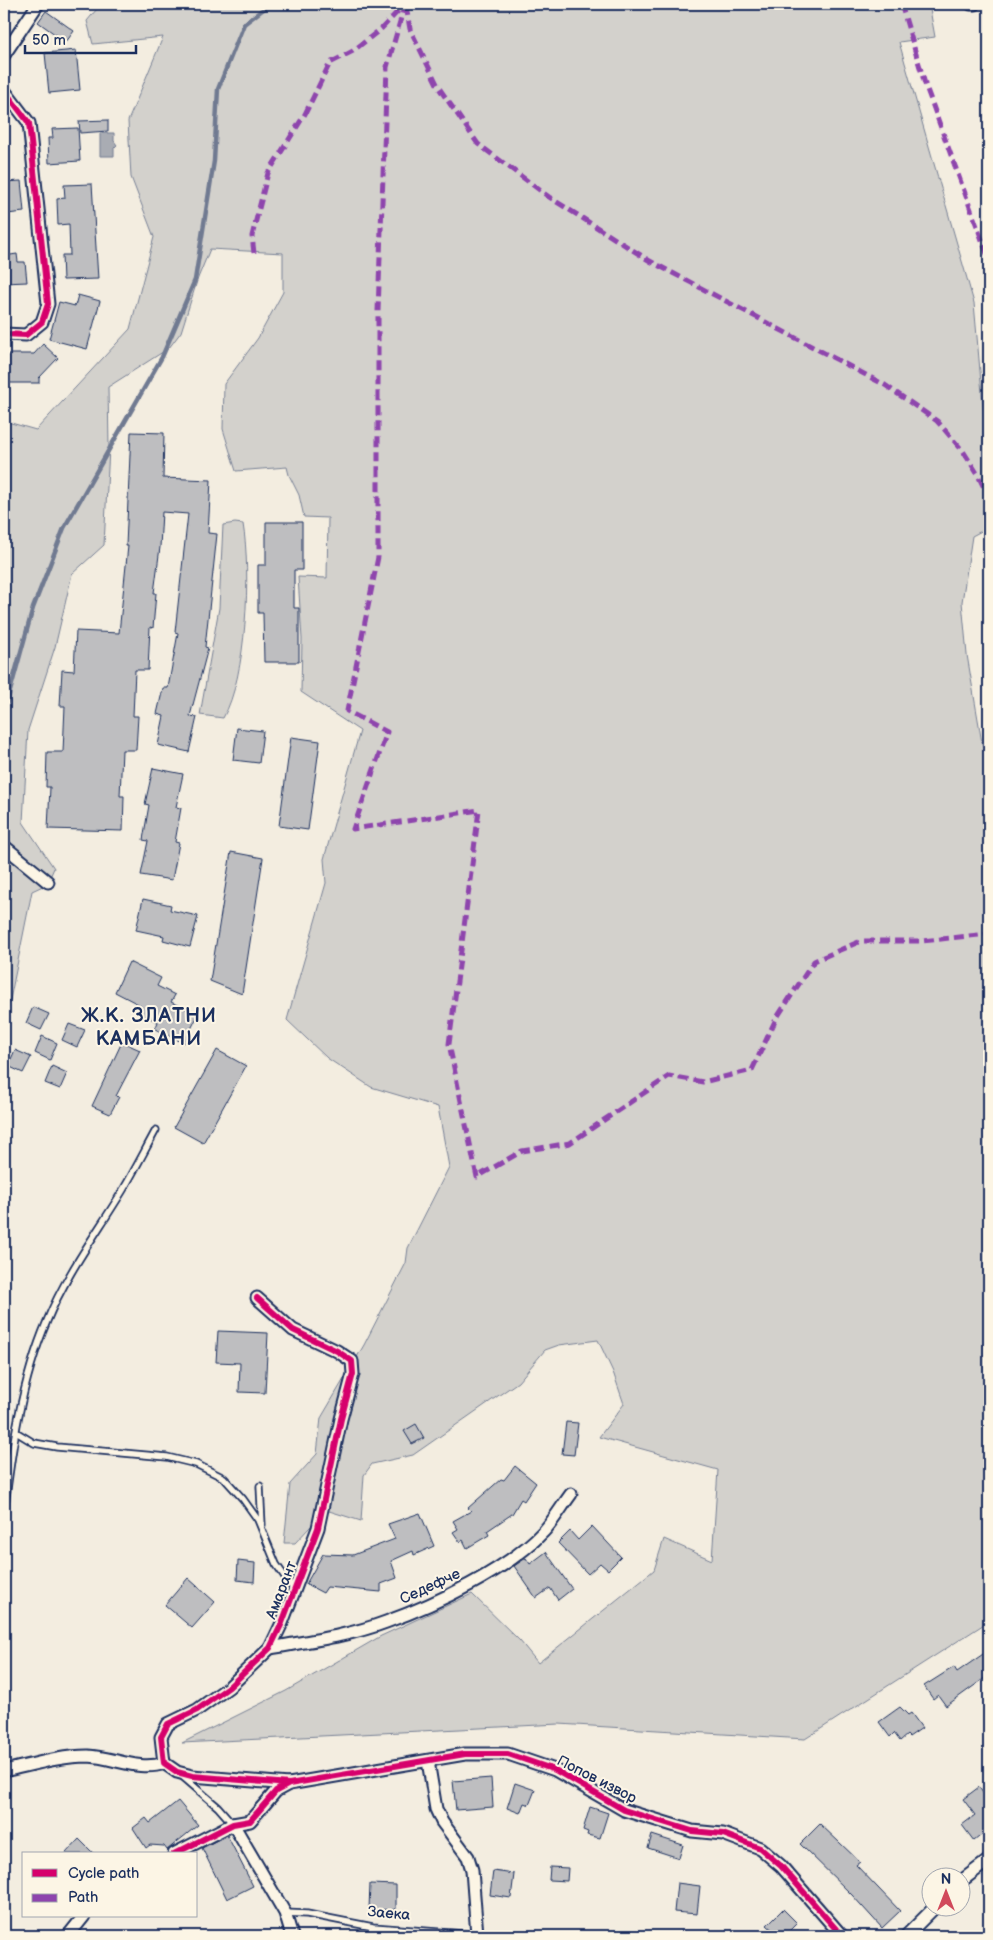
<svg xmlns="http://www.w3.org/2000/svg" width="993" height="1940" viewBox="0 0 993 1940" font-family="'Balsamiq Sans',sans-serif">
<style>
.green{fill:#d3d1cc;stroke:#778095}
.water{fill:#a9acb3;stroke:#707a91}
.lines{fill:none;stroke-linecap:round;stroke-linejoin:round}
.stream{stroke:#707a91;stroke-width:4.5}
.building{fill:#bebec0;stroke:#1b2f5e}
.service-casing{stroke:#1b2f5e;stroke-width:9}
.minor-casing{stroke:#1b2f5e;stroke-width:15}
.service{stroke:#fcf5e5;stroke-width:5.5}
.minor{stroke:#fcf5e5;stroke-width:11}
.quiet{stroke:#8e44ad;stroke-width:5;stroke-dasharray:10 5;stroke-linecap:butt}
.cycleway-casing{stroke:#fcf5e5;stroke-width:9}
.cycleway{stroke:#d6006c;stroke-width:6}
.labels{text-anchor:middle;stroke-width:4;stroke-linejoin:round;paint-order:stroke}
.street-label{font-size:15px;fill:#1b2f5e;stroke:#fcf5e5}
.district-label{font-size:20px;font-weight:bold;letter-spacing:1px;fill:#1b2f5e;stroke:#fcf5e5}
</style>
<rect width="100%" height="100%" fill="#f3ede0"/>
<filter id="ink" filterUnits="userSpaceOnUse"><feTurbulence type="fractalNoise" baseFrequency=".02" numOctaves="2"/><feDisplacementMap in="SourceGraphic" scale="10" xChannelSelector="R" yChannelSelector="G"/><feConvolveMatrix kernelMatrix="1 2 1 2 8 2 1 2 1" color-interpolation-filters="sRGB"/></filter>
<g filter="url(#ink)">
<!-- green -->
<g class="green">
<polygon points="101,4 929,4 935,37 899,42 974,303 989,473 989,527 972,536 962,602 967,655 982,743 989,760 989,1621 805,1739 559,1724 182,1743 286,1691 381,1636 472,1594 520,1641 538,1663 654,1570 664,1539 712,1560 718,1470 599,1437 624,1404 613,1372 598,1340 559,1345 545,1350 518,1382 413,1455 372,1464 364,1475 361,1521 326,1510 295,1543 284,1543 290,1484 317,1454 321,1418 364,1345 406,1263 408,1248 449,1167 438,1107 371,1087 327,1058 287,1020 326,883 324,859 360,731 301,692 302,639 298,577 327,578 328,518 304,517 299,495 289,475 287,467 236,471 223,429 224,384 258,338 283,292 283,253 210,249 198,278 181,332 169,348 108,387 109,448 104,545 72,574 55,647 28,730 23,822 54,868 47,884 32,891 10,1000 4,1018 4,421 36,430 130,329 154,237 131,177 128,121 163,37 93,44 87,21"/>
<path d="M235 523 243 524C251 571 247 677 223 718L200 715 219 608 223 525Z"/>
</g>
<!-- water -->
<polygon class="water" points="100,133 114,133 114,141 117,145 114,148 114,156 100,156"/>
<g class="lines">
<!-- stream -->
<polyline class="stream" points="4,713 33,608 64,528 162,357 195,280 214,161 218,89 244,24 270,4"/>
</g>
<!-- building -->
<g class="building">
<polygon points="46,11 74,31 66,42 38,22"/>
<polygon points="76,50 80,90 49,93 45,53"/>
<polygon points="108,120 108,131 80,133 79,121"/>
<polygon points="78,128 80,161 49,163 48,138 53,138 52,129"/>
<polygon points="21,181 24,212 7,214 7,209 4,209 4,182"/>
<polygon points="92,184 98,279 63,280 62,255 70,255 69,224 58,225 57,199 65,198 64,185"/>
<polygon points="17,254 18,262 25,262 27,282 4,283 4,256"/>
<polygon points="78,295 100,301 87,349 49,339 59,302 75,306"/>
<polygon points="43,344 58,358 39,378 39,383 8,383 8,354 34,354"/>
<polygon points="131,432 164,433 163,478 211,480 208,533 217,534 205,647 208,648 190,716 197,717 189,752 158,745 164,716 157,714 163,688 168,688 178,633 175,632 188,514 162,512 160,547 154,593 156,593 153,628 150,627 148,670 135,670 133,716 138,716 136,750 122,750 120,796 124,796 123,831 48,829 50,787 46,787 47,752 63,752 65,706 60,706 62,670 74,671 76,631 119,633 128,546 126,546"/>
<polygon points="266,522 302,522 302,570 294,570 294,608 299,608 299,662 264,662 263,613 258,613 258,565 266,565"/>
<polygon points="237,728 263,731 259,763 233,760"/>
<polygon points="291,737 320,741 308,830 279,826"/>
<polygon points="153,768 183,774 176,807 181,808 175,842 179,843 172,880 141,875 148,841 143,840 149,805 145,804"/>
<polygon points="231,852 263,858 242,994 210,981"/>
<polygon points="143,899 171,905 170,910 198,916 190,947 163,940 164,936 136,930"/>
<polygon points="129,962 161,978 157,986 175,995 171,1002 198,1015 184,1043 155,1029 158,1022 137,1012 140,1005 115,992"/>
<polygon points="33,1007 49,1014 41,1030 26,1023"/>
<polygon points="69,1024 85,1030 77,1047 62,1040"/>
<polygon points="42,1036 57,1043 50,1060 35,1053"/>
<polygon points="122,1042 140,1050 116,1096 119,1097 110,1114 92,1106"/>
<polygon points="15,1050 31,1057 23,1073 8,1066"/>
<polygon points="217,1050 246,1066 203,1143 174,1127"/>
<polygon points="52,1066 67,1073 60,1089 45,1083"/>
<polygon points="218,1331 268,1333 265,1393 239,1392 240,1363 216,1362"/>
<polygon points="566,1422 578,1423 574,1455 562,1454"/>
<polygon points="416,1424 424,1438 412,1444 404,1431"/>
<polygon points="515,1466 536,1483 524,1501 521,1499 512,1514 487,1531 489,1535 467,1548 463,1540 460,1542 453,1532 458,1529 453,1521 471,1511 468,1508 501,1479 504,1480"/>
<polygon points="420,1513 434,1546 414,1555 413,1551 391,1561 397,1578 381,1584 381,1592 327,1587 323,1593 306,1584 323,1554 353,1555 395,1539 388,1524"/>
<polygon points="592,1526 621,1557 608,1570 600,1563 588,1574 558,1543 570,1531 578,1540"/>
<polygon points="546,1552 572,1589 558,1600 550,1588 536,1598 514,1566 526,1558 530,1564"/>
<polygon points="238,1561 255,1563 254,1582 237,1580"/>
<polygon points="188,1578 215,1602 192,1628 165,1605"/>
<polygon points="989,1650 989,1675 946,1706 938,1695 933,1699 924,1686 954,1667 957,1672"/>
<polygon points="900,1707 908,1715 911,1713 922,1728 909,1737 907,1735 900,1741 894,1733 890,1737 879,1722"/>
<polygon points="491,1778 493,1807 456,1810 453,1781"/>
<polygon points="515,1783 535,1790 529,1805 524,1803 520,1813 507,1808"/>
<polygon points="979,1787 989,1802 989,1829 974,1841 962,1825 975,1815 963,1799"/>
<polygon points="178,1801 198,1825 167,1850 164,1846 150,1845 146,1848 133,1828 146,1818 150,1823"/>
<polygon points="590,1807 608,1813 600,1838 587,1835 588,1832 583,1830"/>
<polygon points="820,1824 860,1862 856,1865 900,1911 882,1928 852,1895 800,1844"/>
<polygon points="227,1835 253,1886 227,1899 202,1848"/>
<polygon points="652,1835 683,1845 679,1858 648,1848"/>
<polygon points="79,1839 94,1854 65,1854"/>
<polygon points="550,1867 568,1868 567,1881 549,1880"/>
<polygon points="493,1871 514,1874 511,1898 490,1895"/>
<polygon points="677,1883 700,1886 697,1914 674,1912"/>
<polygon points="370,1884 396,1885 396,1910 369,1909"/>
<polygon points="783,1909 797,1923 784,1936 779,1936 767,1925"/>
</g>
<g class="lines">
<!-- service casing -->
<g class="service-casing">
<g id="service">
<polyline points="16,1432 34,1443 57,1447 167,1457 196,1464 224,1478 243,1499 258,1520 276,1564 294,1590"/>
<polyline points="260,1486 262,1525"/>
<path d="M4 1513C12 1448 21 1382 47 1321 66 1274 97 1233 123 1190 135 1170 145 1150 156 1130"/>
<polyline points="182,1776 218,1807 233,1824"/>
<polyline points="285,1913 307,1914 373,1927 477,1935"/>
</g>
</g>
<!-- minor casing -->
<g class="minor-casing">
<g id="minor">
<polyline points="971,4 974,4"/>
<polyline points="4,55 38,4"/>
<polyline points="4,90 29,123 48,304 42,322 26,335 4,334"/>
<polyline points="4,846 48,882"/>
<polyline points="257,1298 293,1330 337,1351 352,1361 353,1374 341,1419 318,1528 282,1623 270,1648 229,1687 197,1710 168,1724 161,1737 164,1763 177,1772 192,1776 289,1784"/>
<path d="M270 1648C309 1641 349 1636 386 1622 436 1604 508 1570 544 1531 554 1520 562 1506 571 1494"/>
<polyline points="428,1761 436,1809 442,1822 468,1857 472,1870 477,1935 491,1936"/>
<path d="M4 1771C32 1765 59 1756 88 1756 113 1757 140 1772 164 1763"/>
<polyline points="233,1824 285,1913 292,1936"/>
<polyline points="174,1854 233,1824 250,1821 276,1791 289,1784 465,1754 508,1754 555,1770 624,1810 692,1831 723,1834 760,1848 781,1866 842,1936"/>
<polyline points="960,1882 989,1860"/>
<polyline points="68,1936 84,1916"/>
<polyline points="906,1936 934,1908"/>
</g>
</g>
<!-- service -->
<use href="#service" class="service"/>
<!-- minor -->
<use href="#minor" class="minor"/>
<!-- quiet -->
<g class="quiet">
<polyline points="405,4 387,67 378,311 378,557 347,711 387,732 353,829 479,810 449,1044 477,1177 522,1151 570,1143 669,1076 703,1082 752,1070 776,1019 814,961 861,941 921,941 989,934"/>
<polyline points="901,4 925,84 989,259"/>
<polyline points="406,6 410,29 439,88 478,144 549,197 650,261 885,385 937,421 963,451 977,473 989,498"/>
<polyline points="254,253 252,236 268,173 305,114 330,63 353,51 382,28 403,6"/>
<polyline points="4,1757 8,1748"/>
</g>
<!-- cycleway casing -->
<g class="cycleway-casing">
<g id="cycleway">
<polyline points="4,90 29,123 48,304 42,322 26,335 4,334"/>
<polyline points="257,1298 293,1330 337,1351 352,1361 353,1374 341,1419 318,1528 282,1623 270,1648 229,1687 197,1710 168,1724 161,1737 164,1763 177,1772 192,1776 289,1784"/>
<polyline points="174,1854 233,1824 250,1821 276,1791 289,1784 465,1754 508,1754 555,1770 624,1810 692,1831 723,1834 760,1848 781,1866 842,1936"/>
</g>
</g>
<!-- cycleway -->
<use href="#cycleway" class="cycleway"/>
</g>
</g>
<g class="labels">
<!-- street labels -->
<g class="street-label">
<text transform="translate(430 1586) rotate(-25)" y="5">Седефче</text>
<text transform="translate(281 1590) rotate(-69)" y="5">Амарант</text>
<text transform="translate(597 1779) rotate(27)" y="5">Попов извор</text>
<text transform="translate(389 1913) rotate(5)" y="5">Заека</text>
</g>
<!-- district labels -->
<g class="district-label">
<text x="149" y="1022">Ж.К. ЗЛАТНИ<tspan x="149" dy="23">КАМБАНИ</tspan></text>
</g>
</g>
<!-- margin -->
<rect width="993" height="1940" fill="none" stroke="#fcf5e5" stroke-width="20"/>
<rect x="10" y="10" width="973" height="1920" fill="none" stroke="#1b2f5e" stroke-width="2" filter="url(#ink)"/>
<!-- legend -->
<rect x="22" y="1852" width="175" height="65" fill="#fcf5e5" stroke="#a2a6af"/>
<rect x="32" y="1869" width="25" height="8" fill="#d6006c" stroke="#a2a6af"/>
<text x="68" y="1878" font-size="15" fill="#1b2f5e">Cycle path</text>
<rect x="32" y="1894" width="25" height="8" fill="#8e44ad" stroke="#a2a6af"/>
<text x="68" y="1902" font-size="15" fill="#1b2f5e">Path</text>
<!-- north arrow -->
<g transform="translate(946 1892)"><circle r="24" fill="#fcf5e5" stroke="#a2a6af"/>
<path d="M0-4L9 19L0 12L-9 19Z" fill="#d1495b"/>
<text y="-8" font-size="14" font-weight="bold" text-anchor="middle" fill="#1b2f5e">N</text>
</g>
<!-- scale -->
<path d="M25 45v8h111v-8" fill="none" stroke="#1b2f5e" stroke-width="2.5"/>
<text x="32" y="45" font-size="15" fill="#1b2f5e" stroke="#fcf5e5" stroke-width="4" paint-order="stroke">50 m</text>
</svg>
